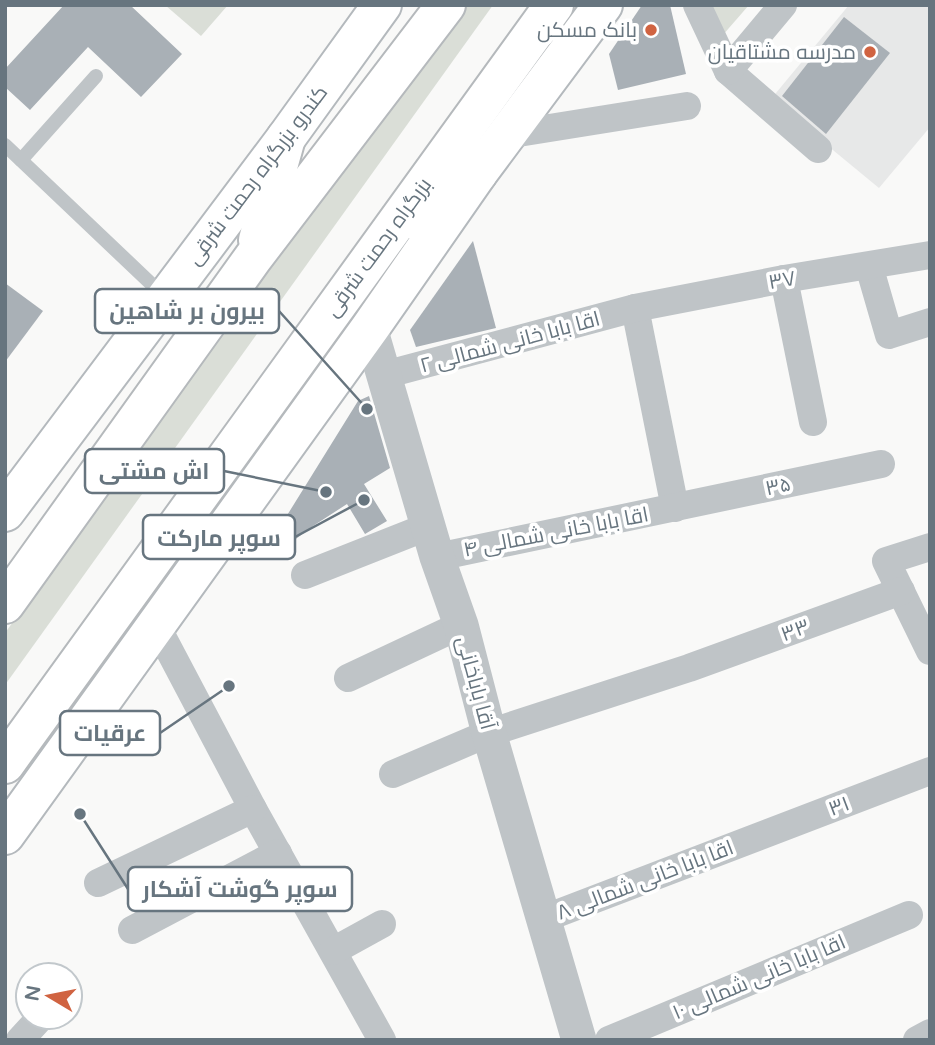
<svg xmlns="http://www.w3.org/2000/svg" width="935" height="1045" viewBox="0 0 935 1045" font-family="'Varela Round',Cairo,sans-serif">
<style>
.built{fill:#e7e8e8}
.green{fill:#daded7}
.building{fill:#a9b0b6}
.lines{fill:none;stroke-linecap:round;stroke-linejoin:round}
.secondary-casing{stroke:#b4b9bd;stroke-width:42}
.trunk-casing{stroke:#b5b9bc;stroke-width:42}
.service{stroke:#bfc4c7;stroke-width:14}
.minor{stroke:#bfc4c7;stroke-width:28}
.tertiary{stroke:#bfc4c7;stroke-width:35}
.secondary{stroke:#fff;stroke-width:38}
.trunk{stroke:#fff;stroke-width:38}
.poi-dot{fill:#d06341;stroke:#fff;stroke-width:2.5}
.labels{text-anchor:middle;stroke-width:7;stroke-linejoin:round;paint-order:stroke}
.poi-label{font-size:21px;fill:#67757f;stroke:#fff;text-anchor:end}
.street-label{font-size:21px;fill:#67757f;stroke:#fff}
.leader{fill:none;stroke:#67757f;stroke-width:2.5}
.callout-dot{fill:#67757f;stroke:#fff;stroke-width:2.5}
.callout{fill:#fff;stroke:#67757f;stroke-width:2.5}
.callout-label{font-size:23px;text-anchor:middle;font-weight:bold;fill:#67757f}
</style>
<rect width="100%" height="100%" fill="#f9f9f8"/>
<!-- built -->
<polygon class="built" points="849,5 930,5 930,127 879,188 771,99"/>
<!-- green -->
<g class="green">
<polygon points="165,5 228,5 201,36"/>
<polygon points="463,5 493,5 5,685 5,633 252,289"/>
<polygon points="702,5 749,5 722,36"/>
</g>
<!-- building -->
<g class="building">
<polygon points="64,5 130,5 182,54 141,97 88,47 30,110 5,87 5,69"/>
<polygon points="642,5 670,5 686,74 618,90 609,54"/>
<polygon points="844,17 890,53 826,134 782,96"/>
<polygon points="473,241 496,328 416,347 410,330"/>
<polygon points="5,283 43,311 5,362"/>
<polygon points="369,396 390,468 364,484 387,521 365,534 347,504 313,526 276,554 261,535 286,517 358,401"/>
</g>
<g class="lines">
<!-- secondary casing -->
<g class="secondary-casing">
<g id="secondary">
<polyline points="5,512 286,138 382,5"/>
<polyline points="5,835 370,328 478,173 603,5"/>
</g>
</g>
<!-- trunk casing -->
<g class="trunk-casing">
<g id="trunk">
<polyline points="408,219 478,173"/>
<polyline points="258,240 286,138"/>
<polyline points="5,604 253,258 446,5"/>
<polyline points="5,764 554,5"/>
</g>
</g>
<!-- service -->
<g class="service">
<polyline points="5,145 164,296"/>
<polyline points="21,160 96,76"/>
</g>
<!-- minor -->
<g class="minor">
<polyline points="697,5 728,71 818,149"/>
<polyline points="728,71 783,5"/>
<polyline points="506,135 687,106"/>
<polyline points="869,266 889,335 930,322"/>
<polyline points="784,279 813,422"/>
<polyline points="635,308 675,508"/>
<polyline points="384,375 635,308 784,279 930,255"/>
<polyline points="930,547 886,561 930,651"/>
<polyline points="437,557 881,464"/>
<polyline points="305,575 429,526"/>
<polyline points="156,625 253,809 382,1040"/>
<polyline points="348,678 461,625"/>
<polyline points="393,774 489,733 689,668 901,591"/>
<polyline points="98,883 253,809"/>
<polyline points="543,919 930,771"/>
<polyline points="132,930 278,853"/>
<polyline points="333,951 382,924"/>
<polyline points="20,1040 41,1017"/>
<polyline points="609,1040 909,915"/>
<polyline points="917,1040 930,1033"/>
</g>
<!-- tertiary -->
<polyline class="tertiary" points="370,328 437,557 461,625 489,733 579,1040"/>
<!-- secondary -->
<use href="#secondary" class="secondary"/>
<!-- trunk -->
<use href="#trunk" class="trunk"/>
</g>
<!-- markers -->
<g class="poi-dot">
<circle cx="651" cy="30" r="7"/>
<circle cx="870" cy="52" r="7"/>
</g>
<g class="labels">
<!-- poi labels -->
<g class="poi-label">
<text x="637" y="37">بانک مسکن</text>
<text x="856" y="59">مدرسه مشتاقیان</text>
</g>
<!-- street labels -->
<g class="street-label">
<text transform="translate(257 175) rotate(-53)" y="7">کندرو بزرگراه رحمت شرقی</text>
<text transform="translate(378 247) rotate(-54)" y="7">بزرگراه رحمت شرقی</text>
<text transform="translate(782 280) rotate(-10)" y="7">۳۷</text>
<text transform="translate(510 342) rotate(-15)" y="7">۲ اقا بابا خانی شمالی</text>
<text transform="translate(778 486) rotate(-12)" y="7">۳۵</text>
<text transform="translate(556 532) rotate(-11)" y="7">۴ اقا بابا خانی شمالی</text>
<text transform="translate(795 630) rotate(-20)" y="7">۳۳</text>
<text transform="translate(476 683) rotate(75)" y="7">آقا باباخانی</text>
<text transform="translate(839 806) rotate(-21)" y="7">۳۱</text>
<text transform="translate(645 880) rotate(-21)" y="7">۸ اقا بابا خانی شمالی</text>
<text transform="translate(759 977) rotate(-23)" y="7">۱۰ اقا بابا خانی شمالی</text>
</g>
</g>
<!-- callouts -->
<path class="leader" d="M367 409L279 311M326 492L224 471M364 500L295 537M229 686L160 733M80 814L128 889"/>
<g class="callout-dot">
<circle cx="367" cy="409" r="7"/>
<circle cx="326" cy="492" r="7"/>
<circle cx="364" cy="500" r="7"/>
<circle cx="229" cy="686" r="7"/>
<circle cx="80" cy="814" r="7"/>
</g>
<g class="callout">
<rect x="95" y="289" width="184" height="44" rx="7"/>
<rect x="85" y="449" width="139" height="44" rx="7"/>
<rect x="143" y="515" width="152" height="44" rx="7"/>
<rect x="60" y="711" width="100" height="44" rx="7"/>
<rect x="128" y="867" width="224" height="44" rx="7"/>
</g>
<g class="callout-label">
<text x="187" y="319">بیرون بر شاهین</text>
<text x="154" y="479">اش مشتی</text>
<text x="219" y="546">سوپر مارکت</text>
<text x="110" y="741">عرقیات</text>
<text x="240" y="897">سوپر گوشت آشکار</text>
</g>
<!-- border -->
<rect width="935" height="1045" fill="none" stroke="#67757f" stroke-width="14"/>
<!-- north arrow -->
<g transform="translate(49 996) rotate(280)"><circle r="33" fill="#ffffff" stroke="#c2c8cc" stroke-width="2"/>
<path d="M0-5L12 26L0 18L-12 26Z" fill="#d06341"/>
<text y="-10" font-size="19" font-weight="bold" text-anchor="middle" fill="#67757f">N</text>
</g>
</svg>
